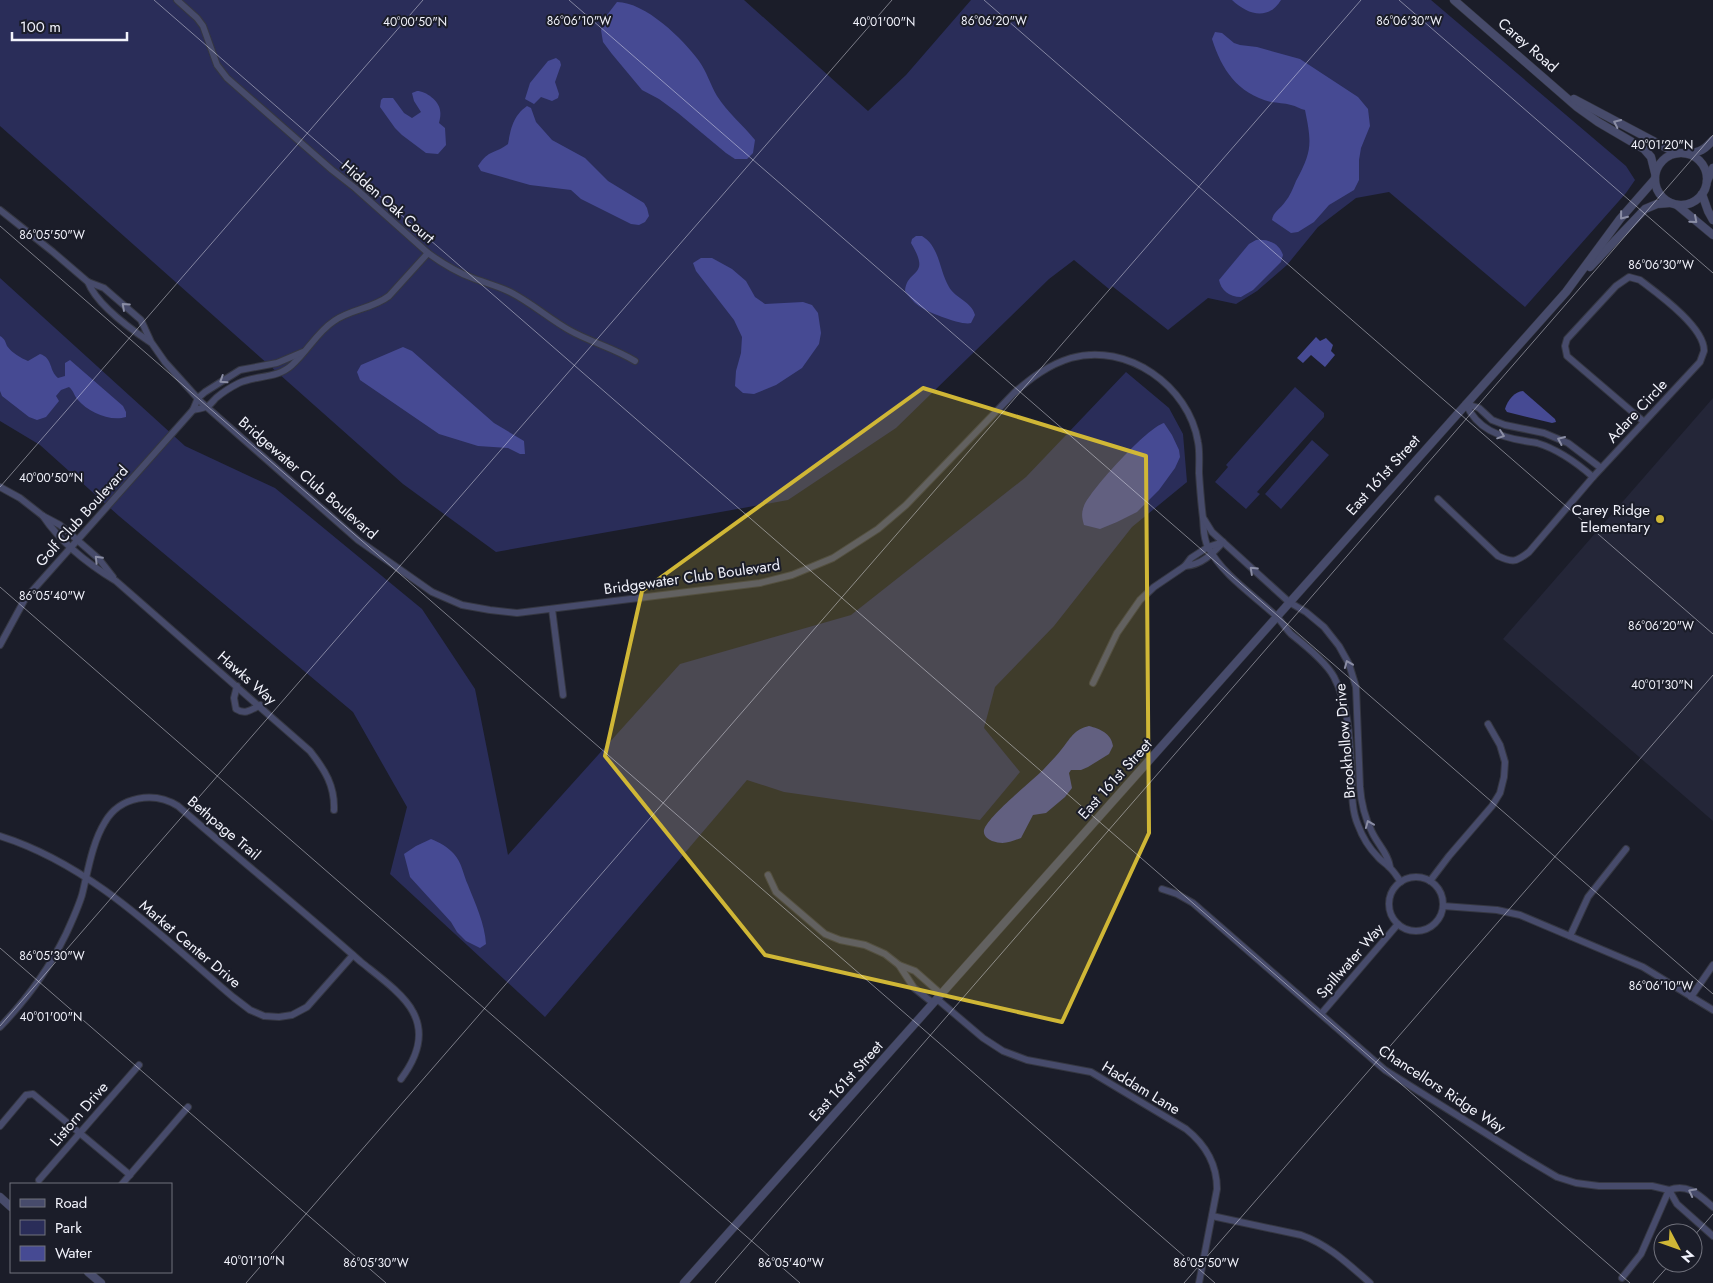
<svg xmlns="http://www.w3.org/2000/svg" width="1713" height="1283" viewBox="0 0 1713 1283" font-family="Jost,sans-serif">
<style>
.built{fill:#242638}
.green{fill:#2a2d59}
.water{fill:#464a93}
.lines{fill:none;stroke-linecap:round;stroke-linejoin:round}
.minor-casing{stroke:#353742;stroke-width:8}
.tertiary-casing{stroke:#353742;stroke-width:9}
.minor{stroke:#474b6b;stroke-width:6}
.tertiary{stroke:#474b6b;stroke-width:8}
.oneway{stroke:#8b8ea5}
.marked{fill:#d0b736;fill-opacity:0.2;stroke:#d0b736;stroke-width:4;stroke-linejoin:round}
.ticks{fill:none;stroke:#f1f2fb;stroke-width:1;stroke-opacity:0.45}
.poi-dot{fill:#d0b736;stroke:#1b1d29;stroke-width:2}
.labels{text-anchor:middle;stroke-width:4;stroke-linejoin:round;paint-order:stroke}
.street-label{font-size:15px;fill:#f1f2fb;stroke:#1b1d29}
.poi-label{font-size:15px;fill:#f1f2fb;stroke:#1b1d29;text-anchor:end}
.ticks-label{font-size:12px;text-anchor:middle;fill:#f1f2fb;stroke:#1b1d29;stroke-width:4;stroke-linejoin:round;paint-order:stroke}
</style>
<rect width="100%" height="100%" fill="#1b1d29"/>
<!-- built -->
<polygon class="built" points="1713,398 1713,821 1503,639"/>
<!-- green -->
<g class="green">
<polygon points="0,0 744,0 868,111 906,75 971,0 1431,0 1626,166 1635,180 1626,193 1525,307 1389,192 1356,198 1318,227 1287,265 1257,291 1236,304 1208,298 1168,330 1112,286 1109,289 1074,260 1049,279 896,428 788,500 496,552 403,484 0,126"/>
<polygon points="0,278 185,446 275,488 422,609 475,689 508,855 680,664 851,615 1026,477 1126,372 1169,408 1183,434 1187,482 1132,527 1054,626 995,687 984,728 1020,772 980,820 784,792 747,780 545,1017 390,874 407,807 353,712 119,516 40,445 0,421"/>
<polygon points="1295,387 1324,413 1324,417 1257,492 1260,494 1246,509 1215,482 1228,467 1226,465"/>
<polygon points="1312,440 1329,455 1281,509 1265,494"/>
</g>
<!-- water -->
<g class="water">
<path d="M1232 0H1281C1268 21 1248 15 1232 0Z"/>
<path d="M617 2C645 2 683 39 699 61 707 72 710 84 717 96 727 112 743 125 755 140L753 153 747 159H735L726 153 678 113 659 99 642 90 612 54 603 42 601 30 607 15Z"/>
<path d="M1215 32 1222 33 1234 43 1240 45 1257 47 1300 59 1358 97 1368 109 1370 126 1361 148 1359 160V180L1354 190 1329 205 1314 222 1298 232 1291 233 1272 220C1273 212 1280 209 1285 202 1290 196 1293 188 1296 181 1312 151 1312 144 1305 110 1300 109 1296 106 1291 105 1284 103 1278 103 1271 102 1237 93 1222 70 1212 39Z"/>
<polygon points="556,58 560,61 561,65 555,82 559,94 558,98 552,101 541,97 534,104 525,99 530,83 548,61"/>
<path d="M417 91C426 91 439 101 440 110 441 114 440 119 439 123L445 128 446 145 438 154 426 153 402 135 395 128 380 107 381 100 383 98H393L404 113 412 118 421 112 414 101 412 93Z"/>
<path d="M527 106 531 108 536 122 552 140 585 158 608 181 644 203 647 208 649 216 645 222 639 225 631 224 581 199 571 190 530 185 481 171 478 166C490 148 494 155 508 144 511 128 513 116 527 106Z"/>
<path d="M916 236H922C940 247 939 270 949 287 955 298 972 302 975 315L971 323C962 326 927 312 919 306 913 302 909 296 905 291 907 268 932 278 911 243L912 239Z"/>
<path d="M1256 240C1268 239 1279 243 1283 255L1281 262 1253 290 1241 297C1229 297 1221 290 1219 280L1249 244Z"/>
<polygon points="701,258 712,258 732,269 746,281 755,297 765,304 803,302 812,305 818,313 821,333 819,344 802,368 776,385 754,394 743,393 735,386 736,371 741,353 742,337 734,320 696,271 693,263"/>
<path d="M0 336C5 339 5 341 7 346 12 353 21 358 28 361L40 354C53 358 49 371 58 378L65 376V363L70 360 123 406 126 412V417C110 422 88 412 78 400 74 396 74 391 69 387L61 390 56 396 59 401 46 417 37 420 29 417 2 396 0 391Z"/>
<polygon points="1316,337 1320,341 1326,338 1333,345 1331,351 1335,355 1325,367 1311,355 1303,363 1297,358"/>
<polygon points="403,347 412,351 494,423 524,441 525,454 520,454 508,448 478,446 439,434 360,380 357,372 361,365"/>
<path d="M1523 391 1555 419 1556 422 1552 423 1507 412 1505 409C1507 401 1515 391 1523 391Z"/>
<path d="M1164 423 1172 435 1179 450 1180 457 1175 468 1159 490 1137 512 1117 522 1100 529 1084 525C1082 518 1081 513 1084 506 1091 489 1148 427 1164 423Z"/>
<path d="M1089 726C1100 729 1111 733 1113 746L1109 754 1088 767 1081 770H1071L1069 773 1072 788 1065 797 1046 813 1033 815 1021 838C1010 842 1004 845 992 841 988 839 983 836 984 830 988 816 1031 782 1043 770 1049 763 1056 757 1061 750 1070 739 1074 729 1089 726Z"/>
<path d="M431 839C439 842 448 847 454 854 462 863 463 874 468 885 475 903 485 924 486 944L480 948 466 941 457 932 451 922 410 877 404 854 416 846Z"/>
</g>
<g class="lines">
<!-- minor casing -->
<g class="minor-casing">
<g id="minor">
<path d="M177 0 197 18 203 26 217 65 227 78 332 170 355 188 428 253C443 264 458 273 475 279 486 283 497 286 508 291 529 301 548 318 569 330 590 342 614 348 635 361"/>
<path d="M0 210 53 252 88 282 104 288 112 295 141 320 151 342 165 362 201 402 358 540 432 592 462 605 490 610 517 613 760 583 792 575 833 558 878 529 906 505 1014 393C1031 378 1048 365 1071 358 1127 342 1189 386 1198 442 1200 452 1199 463 1199 473 1200 488 1201 502 1203 518 1204 528 1203 538 1208 547 1222 574 1252 594 1274 614 1281 620 1285 628 1291 634 1305 645 1326 662 1334 677 1350 707 1350 747 1352 781 1352 795 1352 811 1358 825 1362 836 1370 849 1378 857 1381 861 1386 863 1389 867 1394 871 1397 877 1401 882"/>
<path d="M88 282C97 305 129 328 150 342"/>
<polyline points="1466,404 1479,408 1492,420 1505,425 1544,433 1568,443 1601,468"/>
<path d="M1466 404C1477 429 1499 437 1525 441 1529 442 1533 442 1537 443 1557 449 1577 463 1593 477"/>
<path d="M193 410C198 409 204 408 208 406 211 404 214 400 216 398 223 392 231 387 239 383 256 375 277 379 292 365 307 352 317 332 334 321 351 309 372 309 389 296L428 253"/>
<polyline points="0,487 20,498 43,516 60,525 99,559 113,577"/>
<path d="M1438 499 1498 556C1513 563 1516 562 1529 552L1593 477 1700 362C1701 359 1703 354 1704 351 1705 327 1657 293 1640 280L1629 277 1616 286 1567 339 1565 346 1567 356 1643 421"/>
<path d="M43 516C61 543 88 564 116 581L310 751C325 770 335 786 334 810"/>
<path d="M1204 519 1212 532 1289 602 1306 612 1324 627 1339 646 1349 664 1356 687 1360 787C1361 802 1365 818 1372 832 1378 845 1388 853 1390 867"/>
<path d="M1185 566C1202 565 1212 554 1223 542"/>
<polyline points="552,609 563,695"/>
<polyline points="0,645 25,599 193,410 198,398 205,392 240,370 277,363 303,352"/>
<polyline points="1093,683 1117,633 1140,600 1154,587 1185,566 1191,558 1208,547 1223,542"/>
<path d="M237 686 234 698 236 709C245 715 251 710 260 705"/>
<path d="M0 836C92 865 161 936 233 997L250 1010 264 1016 279 1017 292 1015 307 1007 353 955"/>
<polyline points="768,875 776,892 825,934 840,940 865,945 885,954 899,965 914,988 933,1003"/>
<circle cx="1416" cy="904" r="27"/>
<polyline points="1430,881 1449,856 1492,806 1500,793 1504,777 1505,762 1500,745 1488,724"/>
<polyline points="1162,889 1177,894 1193,903 1385,1070 1525,1158 1557,1177 1576,1183 1599,1186 1652,1186 1669,1190 1677,1204 1713,1236"/>
<polyline points="1443,906 1497,910 1520,915 1643,967 1713,1010"/>
<polyline points="1570,936 1588,897 1626,849"/>
<polyline points="899,965 915,971 941,994"/>
<polyline points="1691,997 1713,965"/>
<path d="M937 999 983 1038 1003 1051 1027 1060 1091 1072 1186 1129C1206 1145 1217 1164 1217 1189L1199 1283"/>
<polyline points="1321,1014 1398,924"/>
<path d="M0 1027C27 999 49 969 66 934 72 921 78 908 82 895 88 871 92 843 105 822 120 796 154 791 178 806 239 859 301 909 361 962 377 975 404 994 413 1012 426 1036 416 1059 401 1079"/>
<polyline points="0,1126 26,1095 33,1094 130,1175"/>
<polyline points="39,1180 139,1065"/>
<polyline points="122,1184 188,1107"/>
<path d="M1669 1190C1688 1183 1699 1195 1713 1207"/>
<path d="M1212 1216 1301 1235C1329 1245 1348 1264 1370 1283"/>
<polyline points="1622,1278 1641,1254 1669,1190"/>
</g>
</g>
<!-- tertiary casing -->
<g class="tertiary-casing">
<g id="tertiary">
<polyline points="1454,0 1577,107 1598,122 1644,149 1651,157 1655,173"/>
<polyline points="1574,99 1676,153"/>
<path d="M1687 153C1700 153 1705 149 1713 140"/>
<circle cx="1681" cy="179" r="26"/>
<polyline points="1707,181 1713,168"/>
<polyline points="1702,194 1708,211 1713,220"/>
<polyline points="1677,205 1713,235"/>
<polyline points="1590,267 1645,209 1657,204 1670,203"/>
<polyline points="0,1197 11,1207"/>
<polyline points="88,1272 101,1283"/>
<polyline points="684,1283 1566,292 1620,219 1655,179"/>
</g>
</g>
<!-- minor -->
<use href="#minor" class="minor"/>
<!-- tertiary -->
<use href="#tertiary" class="tertiary"/>
</g>
<!-- one-way arrows -->
<defs><path id="oneway-chevron" d="M-2-3.5L2.5 0L-2 3.5" fill="none" stroke-width="1.6" stroke-linecap="round" stroke-linejoin="round" transform="scale(1.25)"/></defs>
<g class="oneway">
<use href="#oneway-chevron" transform="translate(1617 123) rotate(-155)"/>
<use href="#oneway-chevron" transform="translate(1623 216) rotate(129)"/>
<use href="#oneway-chevron" transform="translate(1694 220) rotate(41)"/>
<use href="#oneway-chevron" transform="translate(125 306) rotate(-138)"/>
<use href="#oneway-chevron" transform="translate(223 380) rotate(147)"/>
<use href="#oneway-chevron" transform="translate(1501 435) rotate(19)"/>
<use href="#oneway-chevron" transform="translate(1561 440) rotate(-156)"/>
<use href="#oneway-chevron" transform="translate(98 559) rotate(-134)"/>
<use href="#oneway-chevron" transform="translate(1253 570) rotate(-137)"/>
<use href="#oneway-chevron" transform="translate(1348 664) rotate(-112)"/>
<use href="#oneway-chevron" transform="translate(1369 824) rotate(-112)"/>
<use href="#oneway-chevron" transform="translate(1692 1192) rotate(-153)"/>
</g>
<!-- marked area -->
<path class="marked" d="M923 388 1146 456 1149 833 1062 1022 765 955 605 756 642 591Z"/>
<!-- ticks -->
<path class="ticks" d="M154 0 1630 1283M569 0 1713 994M984 0 1713 634M1399 0 1713 273M0 226 1215 1283M0 487 423 0M0 587 800 1283M0 948 386 1283M0 1026 892 0M1693 1237 1713 1214M246 1283 1361 0M715 1283 1713 135M1184 1283 1713 675M1653 1283 1671 1263"/>
<!-- markers -->
<circle class="poi-dot" cx="1660" cy="519" r="5"/>
<g class="labels">
<!-- street labels -->
<g class="street-label">
<text transform="translate(1528 45) rotate(41)" y="5">Carey Road</text>
<text transform="translate(388 202) rotate(41)" y="5">Hidden Oak Court</text>
<text transform="translate(1637 411) rotate(-47)" y="5">Adare Circle</text>
<text transform="translate(1383 475) rotate(-48)" y="5">East 161st Street</text>
<text transform="translate(308 478) rotate(41)" y="5">Bridgewater Club Boulevard</text>
<text transform="translate(82 516) rotate(-48)" y="5">Golf Club Boulevard</text>
<text transform="translate(692 577) rotate(-8)" y="5">Bridgewater Club Boulevard</text>
<text transform="translate(247 678) rotate(41)" y="5">Hawks Way</text>
<text transform="translate(1345 741) rotate(-95)" y="5">Brookhollow Drive</text>
<text transform="translate(1115 779) rotate(-48)" y="5">East 161st Street</text>
<text transform="translate(224 828) rotate(40)" y="5">Bethpage Trail</text>
<text transform="translate(190 944) rotate(40)" y="5">Market Center Drive</text>
<text transform="translate(1350 961) rotate(-49)" y="5">Spillwater Way</text>
<text transform="translate(846 1081) rotate(-48)" y="5">East 161st Street</text>
<text transform="translate(1141 1088) rotate(31)" y="5">Haddam Lane</text>
<text transform="translate(1442 1089) rotate(33)" y="5">Chancellors Ridge Way</text>
<text transform="translate(79 1114) rotate(-49)" y="5">Listorn Drive</text>
</g>
<!-- poi labels -->
<g class="poi-label">
<text x="1650" y="515">Carey Ridge<tspan x="1650" dy="17">Elementary</tspan></text>
</g>
</g>
<g class="ticks-label">
<text x="579" y="25">86°06'10"W</text>
<text x="994" y="25">86°06'20"W</text>
<text x="1409" y="25">86°06'30"W</text>
<text x="415" y="26">40°00'50"N</text>
<text x="884" y="26">40°01'00"N</text>
<text x="1662" y="149">40°01'20"N</text>
<text x="52" y="239">86°05'50"W</text>
<text x="1661" y="269">86°06'30"W</text>
<text x="51" y="482">40°00'50"N</text>
<text x="52" y="600">86°05'40"W</text>
<text x="1661" y="630">86°06'20"W</text>
<text x="1662" y="689">40°01'30"N</text>
<text x="52" y="960">86°05'30"W</text>
<text x="1661" y="990">86°06'10"W</text>
<text x="51" y="1021">40°01'00"N</text>
<text x="254" y="1265">40°01'10"N</text>
<text x="376" y="1267">86°05'30"W</text>
<text x="791" y="1267">86°05'40"W</text>
<text x="1206" y="1267">86°05'50"W</text>
</g>
<!-- legend -->
<rect x="10" y="1183" width="162" height="90" fill="#1b1d29" stroke="#71727d"/>
<rect x="20" y="1199" width="25" height="8" fill="#474b6b" stroke="#71727d"/>
<text x="55" y="1208" font-size="15" fill="#f1f2fb">Road</text>
<rect x="20" y="1220" width="25" height="15" fill="#2a2d59" stroke="#71727d"/>
<text x="55" y="1233" font-size="15" fill="#f1f2fb">Park</text>
<rect x="20" y="1246" width="25" height="15" fill="#464a93" stroke="#71727d"/>
<text x="55" y="1258" font-size="15" fill="#f1f2fb">Water</text>
<!-- north arrow -->
<g transform="translate(1678 1248) rotate(131)"><circle r="24" fill="#1b1d29" stroke="#71727d"/>
<path d="M0-4L9 19L0 12L-9 19Z" fill="#d0b736"/>
<text y="-8" font-size="14" font-weight="bold" text-anchor="middle" fill="#f1f2fb">N</text>
</g>
<!-- scale -->
<path d="M12 32v8h115v-8" fill="none" stroke="#f1f2fb" stroke-width="2.5"/>
<text x="20" y="32" font-size="15" fill="#f1f2fb" stroke="#1b1d29" stroke-width="4" paint-order="stroke">100 m</text>
</svg>
